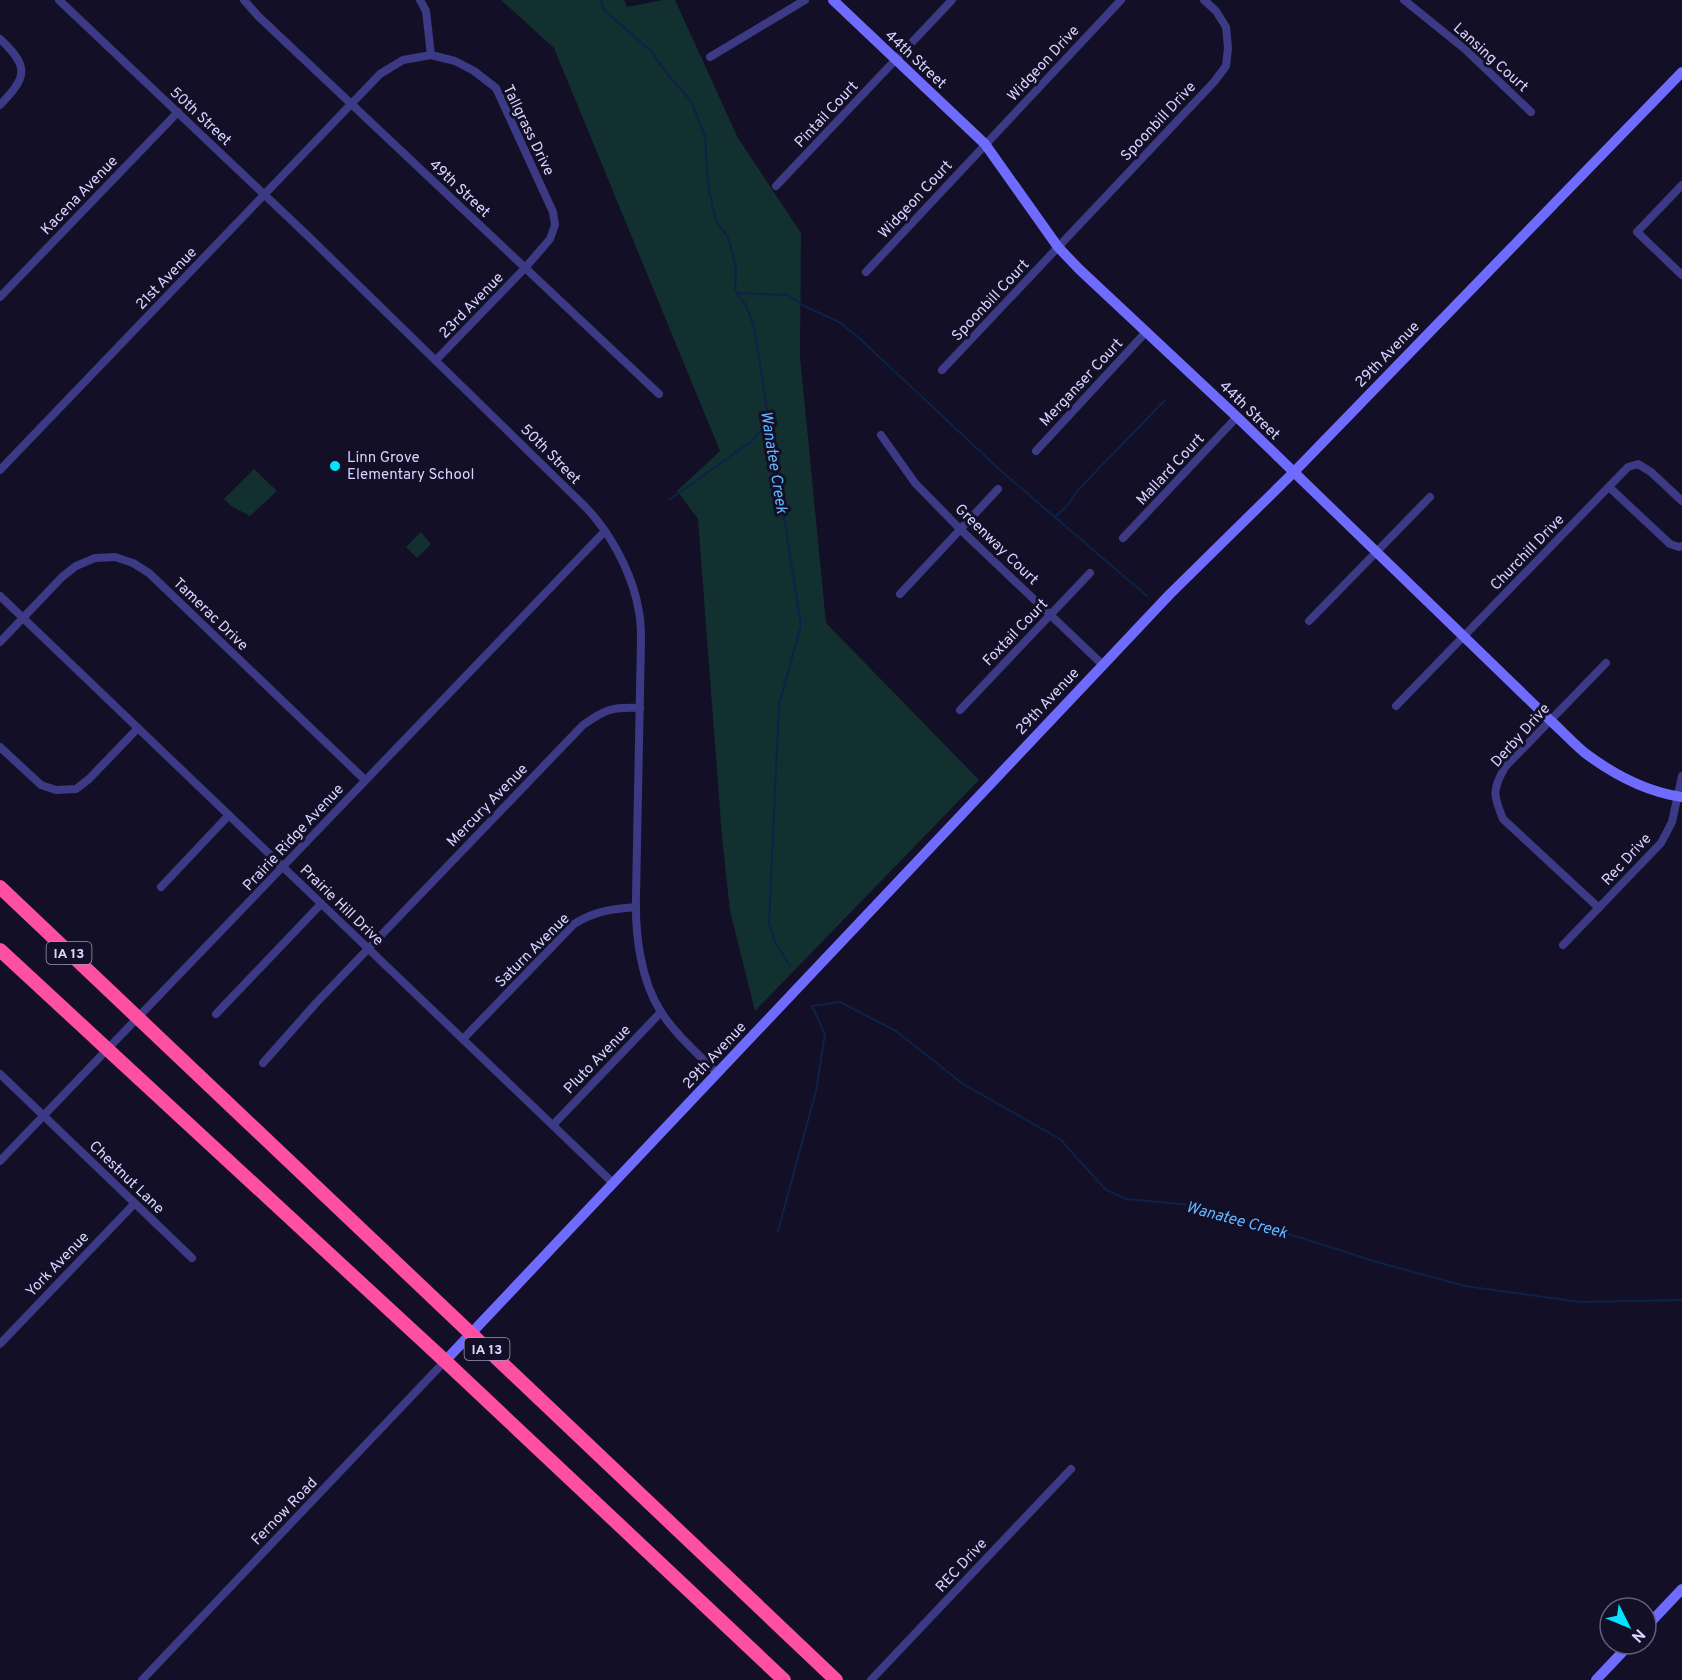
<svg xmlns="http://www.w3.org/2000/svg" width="1682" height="1680" viewBox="0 0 1682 1680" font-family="Overpass,sans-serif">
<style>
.green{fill:#12302f}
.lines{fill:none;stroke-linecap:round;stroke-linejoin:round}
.stream{stroke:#0c2248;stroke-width:2}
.street{stroke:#3d3a85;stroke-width:8}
.secondary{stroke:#6f6bff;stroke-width:10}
.highway{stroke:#ff4fa3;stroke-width:14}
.poi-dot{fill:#00e5ff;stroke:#130f26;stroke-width:2}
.labels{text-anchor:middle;stroke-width:6;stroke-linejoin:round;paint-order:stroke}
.shield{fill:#130f26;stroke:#9e99be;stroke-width:1.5}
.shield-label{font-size:14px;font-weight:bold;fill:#d9d4ff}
.street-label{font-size:15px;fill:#d9d4ff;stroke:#130f26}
.poi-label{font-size:15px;fill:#d9d4ff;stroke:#130f26;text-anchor:start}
.water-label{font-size:16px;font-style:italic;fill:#62b6ff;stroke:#130f26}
</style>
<rect width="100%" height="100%" fill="#130f26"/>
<!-- green -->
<g class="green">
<polygon points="501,0 624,0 627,7 663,0 675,0 738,138 801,233 800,356 826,623 979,780 755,1011 730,911 722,837 698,519 677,491 720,451 554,48"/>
<polygon points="254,469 277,491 250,516 231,506 224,499"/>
<polygon points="421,532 431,544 417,558 406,547"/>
</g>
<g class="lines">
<!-- stream -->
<g class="stream">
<polyline points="601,0 603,9 652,52 664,70 691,101 705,136 708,186 716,221 728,237 736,268 735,291 746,305 754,327 801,625 779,705 769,923 775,942 790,966"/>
<polyline points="737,293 788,295 804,306 839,322 858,337 1000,470 1147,596"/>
<polyline points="669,500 752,441 768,422"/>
<polyline points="1056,516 1068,505 1078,490 1165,400"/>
<polyline points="778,1231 816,1091 825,1034 812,1006 840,1002 896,1031 963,1084 1060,1139 1105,1189 1126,1199 1201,1206 1377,1262 1465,1286 1581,1302 1682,1300"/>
</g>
<!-- street -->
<g class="street">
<path d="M59 0 309 237 564 486C575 497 587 507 596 519 617 545 634 580 639 612 641 621 641 631 641 640L636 896C635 933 640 979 661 1012 676 1035 698 1054 717 1073"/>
<polyline points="244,0 258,16 659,394"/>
<polyline points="420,0 426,11 431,55"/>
<polyline points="1404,0 1466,50 1531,112"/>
<path d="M0 39C30 67 27 77 0 105"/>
<polyline points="710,57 805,0"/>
<polyline points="1682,185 1637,232 1682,275"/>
<polyline points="776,186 952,0"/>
<polyline points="866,272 1121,0"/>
<polyline points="0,297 178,112"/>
<polyline points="942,370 1214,82 1226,66 1228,48 1226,27 1216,11 1204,0"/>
<polyline points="881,435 915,483 961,530 1103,665"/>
<polyline points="1036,451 1146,332"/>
<polyline points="0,470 380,74 403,60 431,55 455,61 474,71 496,88 553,212 555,225 550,239 525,268 436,360"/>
<polyline points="1609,487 1670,544 1679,547 1682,546"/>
<polyline points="1123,538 1237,417"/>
<polyline points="900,594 998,489"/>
<polyline points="0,596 613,1183"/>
<polyline points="1309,621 1430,497"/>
<polyline points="0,642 62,577 76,566 95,558 115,557 133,563 149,573 365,780"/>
<polyline points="1396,706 1628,467 1638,464 1651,472 1682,501"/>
<polyline points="960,710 1090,573"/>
<polyline points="0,747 41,785 56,790 76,789 89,779 138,728"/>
<polyline points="161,887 229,815"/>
<path d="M1599 908 1503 819C1493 795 1492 790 1505 767L1606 663"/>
<polyline points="1563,945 1661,843 1672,822 1682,776"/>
<polyline points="216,1014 321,904"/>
<path d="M463 1039 574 924C595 911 611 909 636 907"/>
<path d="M263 1063 317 1002 583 725C606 709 611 707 640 708"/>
<polyline points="0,1074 192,1258"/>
<polyline points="553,1125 661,1012"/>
<polyline points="0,1161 605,531"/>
<polyline points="0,1344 134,1204"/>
<polyline points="142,1680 445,1361"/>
<polyline points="871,1680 1071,1469"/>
</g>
<!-- secondary -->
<g class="secondary">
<path d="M833 0 985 144 1058 247 1079 269 1237 417 1551 721C1562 731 1573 743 1585 753 1613 774 1647 792 1682 797"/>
<polyline points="445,1361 1103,665 1170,594 1294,472 1682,72"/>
<polyline points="1646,1627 1682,1589"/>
<polyline points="1596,1680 1630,1644"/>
</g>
<!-- highway -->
<g class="highway">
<polyline points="0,887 836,1680"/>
<polyline points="0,950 445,1361 784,1680"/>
</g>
</g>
<!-- markers -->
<circle class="poi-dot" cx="335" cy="466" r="6"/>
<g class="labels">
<!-- shield labels -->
<g class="shield">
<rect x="46.5" y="942" width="45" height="22" rx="4.5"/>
<rect x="464.5" y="1338" width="45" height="22" rx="4.5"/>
</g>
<g class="shield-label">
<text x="69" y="958">IA 13</text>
<text x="487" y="1354">IA 13</text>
</g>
<!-- street labels -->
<g class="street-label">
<text transform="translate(1491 57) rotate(42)" y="5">Lansing Court</text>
<text transform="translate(916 59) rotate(43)" y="5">44th Street</text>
<text transform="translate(1043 63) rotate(-47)" y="5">Widgeon Drive</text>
<text transform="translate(826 114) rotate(-47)" y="5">Pintail Court</text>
<text transform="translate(201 116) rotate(43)" y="5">50th Street</text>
<text transform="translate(1158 121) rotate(-47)" y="5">Spoonbill Drive</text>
<text transform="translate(529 130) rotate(64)" y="5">Tallgrass Drive</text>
<text transform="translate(460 188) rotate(43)" y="5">49th Street</text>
<text transform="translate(79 195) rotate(-46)" y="5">Kacena Avenue</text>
<text transform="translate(915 199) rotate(-47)" y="5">Widgeon Court</text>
<text transform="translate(166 278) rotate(-46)" y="5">21st Avenue</text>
<text transform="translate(990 300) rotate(-47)" y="5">Spoonbill Court</text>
<text transform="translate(471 305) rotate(-46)" y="5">23rd Avenue</text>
<text transform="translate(1387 354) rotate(-46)" y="5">29th Avenue</text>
<text transform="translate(1081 382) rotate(-47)" y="5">Merganser Court</text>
<text transform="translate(1250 410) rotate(44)" y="5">44th Street</text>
<text transform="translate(551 454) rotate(45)" y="5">50th Street</text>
<text transform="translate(1170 469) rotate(-47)" y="5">Mallard Court</text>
<text transform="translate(997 544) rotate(44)" y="5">Greenway Court</text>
<text transform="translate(1527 552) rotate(-46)" y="5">Churchill Drive</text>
<text transform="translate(211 614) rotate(44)" y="5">Tamerac Drive</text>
<text transform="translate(1015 632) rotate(-46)" y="5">Foxtail Court</text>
<text transform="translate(1047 701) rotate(-47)" y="5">29th Avenue</text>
<text transform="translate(1520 735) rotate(-48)" y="5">Derby Drive</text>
<text transform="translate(487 805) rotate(-46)" y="5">Mercury Avenue</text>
<text transform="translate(293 837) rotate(-47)" y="5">Prairie Ridge Avenue</text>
<text transform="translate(1626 859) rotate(-47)" y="5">Rec Drive</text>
<text transform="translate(342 905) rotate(44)" y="5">Prairie Hill Drive</text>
<text transform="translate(532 950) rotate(-45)" y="5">Saturn Avenue</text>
<text transform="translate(714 1055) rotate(-47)" y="5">29th Avenue</text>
<text transform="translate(597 1059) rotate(-46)" y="5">Pluto Avenue</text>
<text transform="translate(127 1177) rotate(44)" y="5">Chestnut Lane</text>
<text transform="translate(57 1264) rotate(-46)" y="5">York Avenue</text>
<text transform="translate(284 1511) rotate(-46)" y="5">Fernow Road</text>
<text transform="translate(961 1565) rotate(-47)" y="5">REC Drive</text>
</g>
<!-- poi labels -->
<g class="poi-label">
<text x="347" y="462">Linn Grove<tspan x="347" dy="17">Elementary School</tspan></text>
</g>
<!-- water labels -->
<g class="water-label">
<text transform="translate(775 462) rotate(81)" y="6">Wanatee Creek</text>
<text transform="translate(1237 1219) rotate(15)" y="6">Wanatee Creek</text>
</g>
</g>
<!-- north arrow -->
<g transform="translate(1628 1626) rotate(133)"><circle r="28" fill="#130f26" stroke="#625e7d" stroke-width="1.5"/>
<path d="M0-4.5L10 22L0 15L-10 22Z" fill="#00e5ff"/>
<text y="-9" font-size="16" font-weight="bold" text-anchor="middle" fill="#d9d4ff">N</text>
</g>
</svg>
